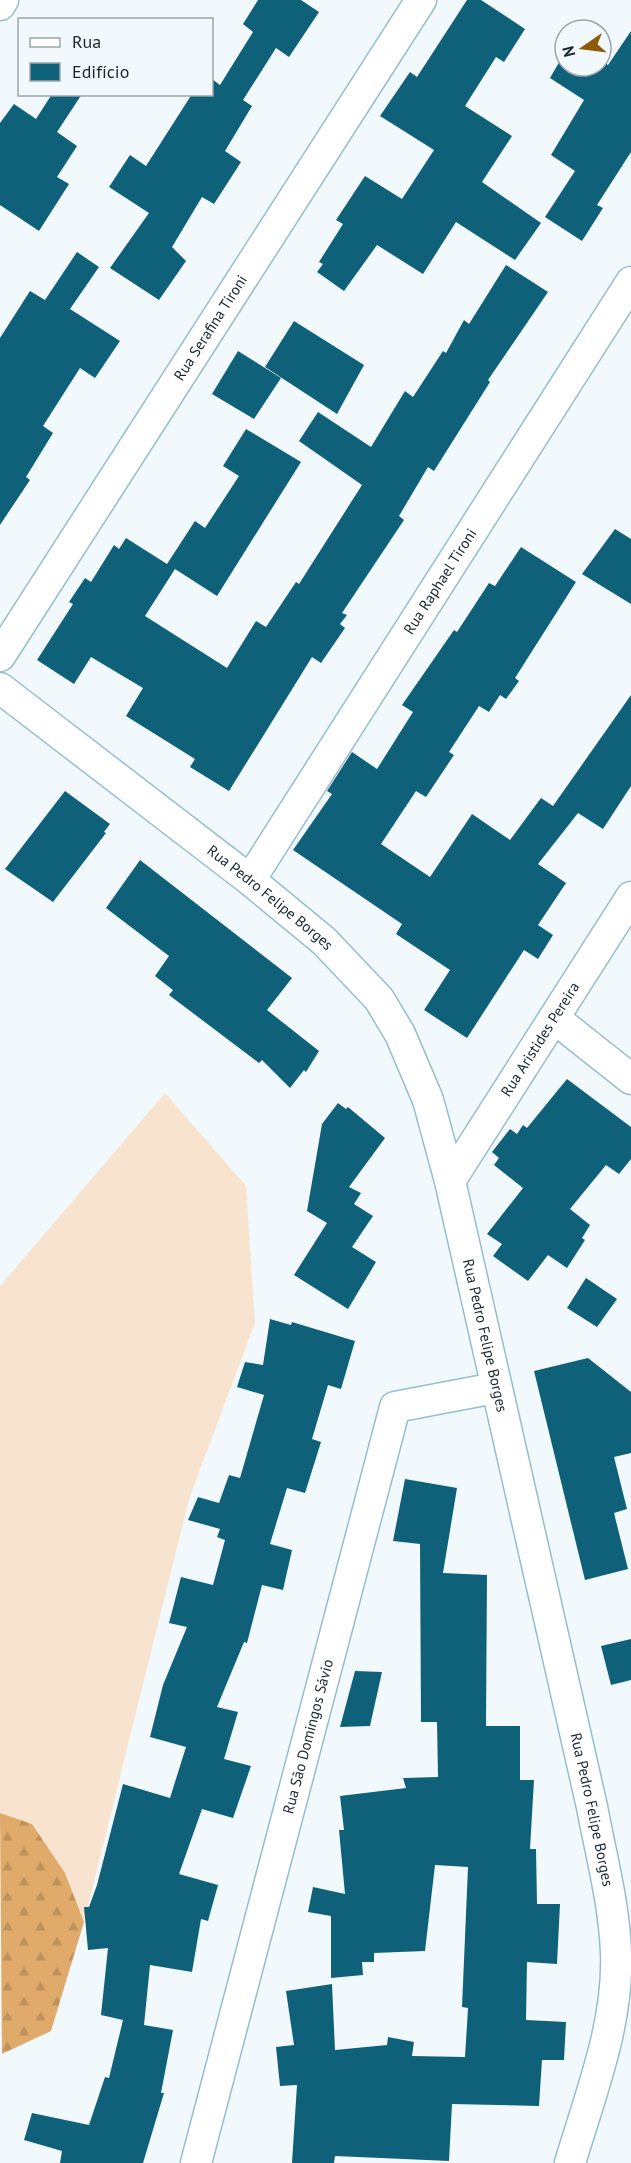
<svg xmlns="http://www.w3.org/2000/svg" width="631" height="2163" viewBox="0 0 631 2163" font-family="'PT Sans',sans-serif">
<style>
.grass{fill:#f8e4ce}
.forest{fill:url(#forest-firs)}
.building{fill:#0f617a}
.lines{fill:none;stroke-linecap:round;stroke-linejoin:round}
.minor-casing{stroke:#97bece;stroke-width:33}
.minor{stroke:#fff;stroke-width:30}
.labels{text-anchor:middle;stroke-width:6;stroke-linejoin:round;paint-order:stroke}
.street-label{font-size:15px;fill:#18272e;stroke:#f2f9fd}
</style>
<defs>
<pattern id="forest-firs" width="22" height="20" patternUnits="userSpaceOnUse" patternTransform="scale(1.5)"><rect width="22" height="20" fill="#e0aa6a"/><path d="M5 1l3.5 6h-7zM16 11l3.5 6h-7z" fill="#bf925c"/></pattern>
</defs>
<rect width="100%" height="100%" fill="#f2f9fd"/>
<!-- grass -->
<polygon class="grass" points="165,1093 246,1186 255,1323 189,1499 84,1922 65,1873 32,1824 0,1813 0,1286"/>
<!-- forest -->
<polygon class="forest" points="0,1813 32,1824 65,1873 84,1922 51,2031 2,2054"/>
<!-- building -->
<g class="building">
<polygon points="258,0 301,0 319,12 289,57 276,48 243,100 252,106 225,151 241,162 214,204 202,197 172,247 186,261 159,300 110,268 149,213 109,187 130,155 146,166 192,94 212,94 212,79 220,85 253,32 243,24"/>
<polygon points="467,0 481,0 525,29 504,62 496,57 465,106 512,136 482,182 541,223 515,260 456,222 423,274 377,245 344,291 317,272 323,264 319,262 343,224 336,220 365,176 402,199 434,150 380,116 410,72 417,77"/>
<polygon points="631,31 631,152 597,205 603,208 582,241 545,217 575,171 551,155 584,100 550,78 565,52 565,66 601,66 601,60 608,65"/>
<polygon points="52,94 82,94 57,132 77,146 57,177 69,184 39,231 0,205 0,123 14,104 36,119"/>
<polygon points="77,252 99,267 70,309 120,341 95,378 80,368 43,426 53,433 26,477 30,480 0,525 0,338 30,291 45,300"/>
<polygon points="506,265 548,292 488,380 490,382 434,471 428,467 399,516 404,520 342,613 347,615 340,624 345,628 321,663 312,657 229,791 190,767 195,759 126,716 143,688 91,657 74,684 37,660 73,604 69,602 85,578 91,582 114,545 119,549 126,538 167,564 195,521 205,528 239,476 223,466 246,429 301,462 217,596 175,569 145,616 227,668 256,621 266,627 296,582 299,584 362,485 299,441 318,412 371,447 405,391 413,397 443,351 446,353 464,320 469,324"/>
<polygon points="294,321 364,365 337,414 265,367"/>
<polygon points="238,351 281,378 254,419 212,394"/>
<polygon points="615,529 631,539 631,604 582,574"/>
<polygon points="521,547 576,582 515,678 519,681 506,699 500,695 489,712 479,706 449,752 454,755 426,797 416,791 381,844 430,877 472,814 510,840 541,798 553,806 631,695 631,786 603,829 578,813 538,864 566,883 538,925 553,935 538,959 524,950 467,1038 424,1010 450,970 396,934 402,924 293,850 332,794 327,791 352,752 377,769 413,712 402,705 454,630 457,632 489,583 495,586"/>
<polygon points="65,791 110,824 104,832 106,833 53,902 5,869"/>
<polygon points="140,860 292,978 267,1010 319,1051 306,1072 304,1070 290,1088 262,1060 259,1063 169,995 173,990 155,976 169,956 106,908"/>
<polygon points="567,1079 631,1127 631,1159 619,1174 606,1165 570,1209 590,1225 582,1238 585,1240 567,1268 548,1255 528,1281 493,1256 502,1244 487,1234 523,1188 494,1165 499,1158 492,1152 510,1129 517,1134 523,1125 527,1128"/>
<polygon points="338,1103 346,1109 348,1107 385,1138 349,1187 361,1193 354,1204 373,1216 352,1247 376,1262 348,1309 294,1275 327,1223 307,1211 322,1124"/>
<polygon points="586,1278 617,1299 597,1327 567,1308"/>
<polygon points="270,1319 291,1325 292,1322 355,1341 341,1389 328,1385 312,1439 321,1442 305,1493 287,1488 270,1544 292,1550 283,1590 262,1585 247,1643 244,1642 217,1707 238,1712 224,1759 251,1766 233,1818 202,1809 179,1874 218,1885 208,1921 201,1919 192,1972 150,1965 144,2025 173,2030 161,2093 164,2093 143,2163 60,2163 62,2151 24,2140 32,2113 89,2125 105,2077 109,2078 123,2020 101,2015 108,1948 88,1950 84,1907 89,1907 97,1885 123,1784 170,1798 186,1747 150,1737 163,1685 187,1627 169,1623 181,1577 213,1585 225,1540 217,1537 220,1529 188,1520 198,1497 219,1503 229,1475 240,1478 264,1395 237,1387 245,1362 263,1365"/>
<polygon points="588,1358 631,1392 631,1453 614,1457 627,1509 614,1513 628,1569 585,1580 534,1371"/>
<polygon points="405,1479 457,1488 443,1573 487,1575 486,1726 520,1726 520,1780 534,1780 530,1849 536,1849 537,1904 560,1904 557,1964 527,1962 526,2020 566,2022 564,2060 542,2060 539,2106 452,2104 449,2161 335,2156 334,2163 292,2163 297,2085 280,2086 276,2047 294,2045 286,1991 332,1984 335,2050 387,2045 388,2037 414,2042 412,2056 465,2057 468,2008 462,2007 468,1867 435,1865 425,1951 374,1953 374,1962 362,1962 363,1975 331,1978 331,1916 308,1912 313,1887 345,1894 339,1830 344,1830 340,1796 406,1788 403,1778 438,1777 437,1722 421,1722 420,1544 393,1541"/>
<polygon points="631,1639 631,1680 611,1685 601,1646"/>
<polygon points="355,1671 382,1672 370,1726 340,1727"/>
</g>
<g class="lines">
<!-- minor casing -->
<g class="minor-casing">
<g id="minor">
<polyline points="0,5 3,0"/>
<path id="s1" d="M0 656 421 0"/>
<path id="s2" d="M0 688 250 880 324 941 379 999 400 1034 428 1100 450 1181 592 1807C601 1855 614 1903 616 1952 619 2024 590 2095 570 2163"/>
<path id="s3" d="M250 880 631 282"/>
<polyline points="554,1018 631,1079"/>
<path id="s4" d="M450 1181 631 897"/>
<path id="s5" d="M196 2163 395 1407 495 1388"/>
</g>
</g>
<!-- minor -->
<use href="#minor" class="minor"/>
</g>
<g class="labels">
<!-- street labels -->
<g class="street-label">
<text dy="5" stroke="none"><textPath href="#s1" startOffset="390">Rua Serafina Tironi</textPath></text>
<text dy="5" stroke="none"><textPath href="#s3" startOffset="354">Rua Raphael Tironi</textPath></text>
<text dy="5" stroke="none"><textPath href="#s2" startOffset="342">Rua Pedro Felipe Borges</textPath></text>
<text dy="5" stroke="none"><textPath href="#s4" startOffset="168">Rua Aristides Pereira</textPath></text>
<text dy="5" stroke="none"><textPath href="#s2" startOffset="846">Rua Pedro Felipe Borges</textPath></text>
<text dy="5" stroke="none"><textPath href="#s5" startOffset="441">Rua São Domingos Sávio</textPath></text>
<text dy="5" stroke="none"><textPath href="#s2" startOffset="1332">Rua Pedro Felipe Borges</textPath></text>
</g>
</g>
<!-- legend -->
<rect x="18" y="18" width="195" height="78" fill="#f2f9fd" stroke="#9ba5aa" stroke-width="1.5"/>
<rect x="30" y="38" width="30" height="9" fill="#ffffff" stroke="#9ba5aa" stroke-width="1.5"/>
<text x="72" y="48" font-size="18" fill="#18272e">Rua</text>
<rect x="30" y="63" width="30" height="18" fill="#0f617a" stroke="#9ba5aa" stroke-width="1.5"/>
<text x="72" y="78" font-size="18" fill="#18272e">Edifício</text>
<!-- north arrow -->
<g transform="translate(583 48) rotate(256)"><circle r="28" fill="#f2f9fd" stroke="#9ba5aa" stroke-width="1.5"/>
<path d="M0-4.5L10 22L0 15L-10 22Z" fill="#8f5b0b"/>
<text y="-9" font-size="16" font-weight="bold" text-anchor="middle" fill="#18272e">N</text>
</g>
</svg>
